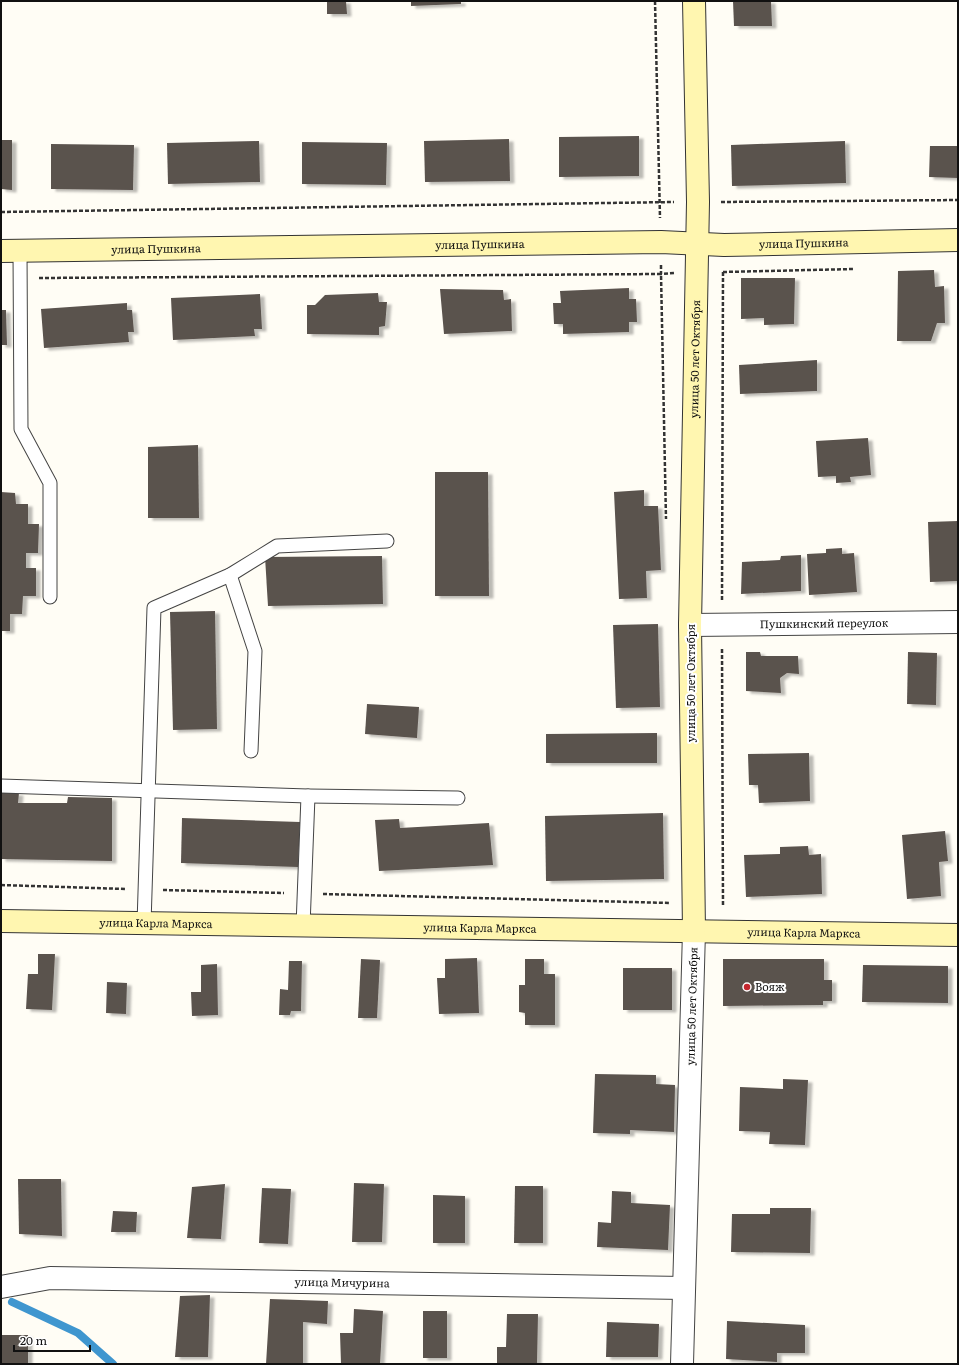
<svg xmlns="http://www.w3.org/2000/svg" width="959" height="1365" viewBox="0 0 959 1365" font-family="Literata,serif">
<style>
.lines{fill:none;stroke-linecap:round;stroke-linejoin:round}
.stream{stroke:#3f96cf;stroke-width:8}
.building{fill:#5a524d;filter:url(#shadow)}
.lane-casing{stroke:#444;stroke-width:15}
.street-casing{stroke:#444;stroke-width:24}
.secondary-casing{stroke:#333;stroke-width:24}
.path{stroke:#333;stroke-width:2.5;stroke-dasharray:4 2;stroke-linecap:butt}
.lane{stroke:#fff;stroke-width:13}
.street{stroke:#fff;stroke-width:22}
.secondary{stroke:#fff6b0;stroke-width:22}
.poi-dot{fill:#c4262e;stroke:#fff;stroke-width:1.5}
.labels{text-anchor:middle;stroke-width:4;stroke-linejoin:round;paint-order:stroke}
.street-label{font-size:11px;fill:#111;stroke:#fff}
.poi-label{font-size:11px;fill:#111;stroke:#fff;text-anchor:start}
</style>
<defs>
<filter id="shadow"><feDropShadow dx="4.5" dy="2.5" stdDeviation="1" flood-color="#0004"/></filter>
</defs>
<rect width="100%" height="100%" fill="#fffdf5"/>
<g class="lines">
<!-- stream -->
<polyline class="stream" points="12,1302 78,1333 113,1364"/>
</g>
<!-- building -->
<g class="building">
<polygon points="327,1 346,1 347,14 327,14"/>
<polygon points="411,1 461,1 461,4 411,6"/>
<polygon points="733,1 771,1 772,26 734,26"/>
<polygon points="639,136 639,176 559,177 559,137"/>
<polygon points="509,139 510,181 425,182 424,141"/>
<polygon points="1,140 12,140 12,190 1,189"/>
<polygon points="259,141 260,182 168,184 167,143"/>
<polygon points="845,141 846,183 732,186 731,145"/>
<polygon points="302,142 387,143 386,185 302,184"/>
<polygon points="51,144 134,145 133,190 51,189"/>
<polygon points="930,146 958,146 958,178 929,177"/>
<polygon points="934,270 935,287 944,286 945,323 937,323 931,341 897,341 898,271"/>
<polygon points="741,278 795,278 794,324 764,325 764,318 741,319"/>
<polygon points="629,288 629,299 636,299 637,322 629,322 629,332 563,334 563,324 554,324 553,303 561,303 560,291"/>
<polygon points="440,289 503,290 504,300 511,299 512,331 444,334"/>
<polygon points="378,293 379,302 387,302 385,326 379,327 379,335 307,334 307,305 315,305 325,295"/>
<polygon points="260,294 262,329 254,329 255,336 173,340 171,298"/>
<polygon points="127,303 127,310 132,310 134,332 128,332 129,342 44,348 41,309"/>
<polygon points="1,310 6,310 7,345 1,345"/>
<polygon points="817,360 817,391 740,394 739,365"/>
<polygon points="868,438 871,475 850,477 851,482 836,483 836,476 818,477 816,441"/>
<polygon points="198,445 199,518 148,518 148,447"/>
<polygon points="435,472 488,472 489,596 435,596"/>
<polygon points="644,490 644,506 658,506 661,570 646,571 647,598 619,599 614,492"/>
<polygon points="1,492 15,493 16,504 28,504 28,524 39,524 38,553 26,553 26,568 36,568 36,596 23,596 22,614 10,614 10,631 1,631"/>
<polygon points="958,521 958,581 930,582 928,522"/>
<polygon points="842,548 842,554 854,553 857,592 809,595 807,554 826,553 826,549"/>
<polygon points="801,555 801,591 741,594 742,562 780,560 781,556"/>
<polygon points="382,556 383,604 268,606 265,557"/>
<polygon points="215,611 217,729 173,730 170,612"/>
<polygon points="658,624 660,707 616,708 613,625"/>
<polygon points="746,652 760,652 761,656 798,656 799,674 787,673 780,678 781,693 746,691"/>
<polygon points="908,652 937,653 936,705 907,704"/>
<polygon points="367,704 419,707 417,738 365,734"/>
<polygon points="657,733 657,763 546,763 546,734"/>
<polygon points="809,753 810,801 759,803 758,785 749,785 748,754"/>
<polygon points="1,793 19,793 18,803 67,803 68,797 112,798 112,861 1,859"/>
<polygon points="663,813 664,879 546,881 545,816"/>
<polygon points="182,818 300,822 298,867 181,863"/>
<polygon points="399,819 400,828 489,823 493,865 379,871 375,820"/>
<polygon points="945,831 948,861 939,862 941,896 907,899 902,835"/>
<polygon points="808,846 809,855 821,854 822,894 746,897 744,855 780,854 780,847"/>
<polygon points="38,954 55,954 52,1010 26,1009 28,974 38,974"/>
<polygon points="477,958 479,1013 439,1014 437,978 445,978 445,959"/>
<polygon points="361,959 380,960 377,1018 358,1018"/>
<polygon points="525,959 544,959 544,974 555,974 555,1025 525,1025 525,1013 519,1012 519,985 525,985"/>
<polygon points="723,959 824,959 824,980 832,980 832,1001 823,1001 823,1005 723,1006"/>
<polygon points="289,961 302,961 301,1011 291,1011 290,1015 279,1015 280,989 288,990"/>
<polygon points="217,964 218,1015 192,1016 191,992 201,992 201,965"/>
<polygon points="863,965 948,966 948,1003 862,1002"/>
<rect x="623" y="968" width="49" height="42"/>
<polygon points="107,982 127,983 126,1014 106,1013"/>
<polygon points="595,1074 656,1075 656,1084 675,1085 674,1132 630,1130 630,1134 593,1133"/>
<polygon points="783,1079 808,1080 805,1145 769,1144 770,1132 739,1131 740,1087 783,1089"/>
<polygon points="18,1179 61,1179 62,1236 19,1234"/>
<polygon points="354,1183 384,1184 382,1242 352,1242"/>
<polygon points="225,1184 221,1239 187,1238 192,1187"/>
<polygon points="515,1186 543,1186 543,1243 514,1243"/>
<polygon points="262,1188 291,1189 288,1244 259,1243"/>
<polygon points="612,1191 631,1192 631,1203 670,1205 668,1250 597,1247 598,1222 611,1223"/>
<polygon points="433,1195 465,1196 465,1243 433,1243"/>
<polygon points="770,1208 811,1208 810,1253 731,1252 732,1214 770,1214"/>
<polygon points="113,1211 137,1212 136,1232 111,1232"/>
<polygon points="210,1295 208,1357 175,1357 180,1296"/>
<polygon points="270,1299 328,1301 327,1324 303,1322 303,1364 266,1364"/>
<polygon points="354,1309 383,1311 380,1364 341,1364 340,1333 353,1333"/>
<rect x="423" y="1311" width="24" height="47"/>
<polygon points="507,1314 538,1314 537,1364 497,1364 497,1347 506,1347"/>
<polygon points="727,1321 805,1325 805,1353 777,1353 777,1362 726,1359"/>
<polygon points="607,1322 659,1324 658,1357 606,1357"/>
<rect x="1" y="1335" width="27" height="29"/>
</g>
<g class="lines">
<!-- lane casing -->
<g class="lane-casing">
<g id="lane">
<polyline points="20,251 21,429 50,483 50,597"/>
<polyline points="230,575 255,651 251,751"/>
<polyline points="1,786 308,796 458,798"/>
<polyline points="144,924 154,608 230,575 277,546 387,541"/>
<polyline points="303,926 308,796"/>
</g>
</g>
<!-- street casing -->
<g class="street-casing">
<g id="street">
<path id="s1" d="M690 625 958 622"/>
<path id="s2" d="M1 1287 50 1278 684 1288"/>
<path id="s3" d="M682 1364 694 931"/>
</g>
</g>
<!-- secondary casing -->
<g class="secondary-casing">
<g id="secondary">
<path id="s4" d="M1 251 661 242 724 245 958 240"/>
<path id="s5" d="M1 921 958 935"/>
<path id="s6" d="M694 931 690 625 698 202 694 1"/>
</g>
</g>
<!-- path -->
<g class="path">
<polyline points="655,1 660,218"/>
<polyline points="721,202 958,200"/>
<polyline points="1,212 674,202"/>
<polyline points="661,265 661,274 674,273"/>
<polyline points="723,272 854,269"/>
<polyline points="39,278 661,274 666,519"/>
<polyline points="722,600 723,271"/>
<polyline points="722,649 723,907"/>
<polyline points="1,885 126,889"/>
<polyline points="163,890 284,893"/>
<polyline points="323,894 670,903"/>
</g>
<!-- lane -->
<use href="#lane" class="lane"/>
<!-- street -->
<use href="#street" class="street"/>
<!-- secondary -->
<use href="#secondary" class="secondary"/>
</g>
<!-- markers -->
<circle class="poi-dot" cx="747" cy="987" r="4"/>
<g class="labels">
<!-- street labels -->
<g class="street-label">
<text dy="4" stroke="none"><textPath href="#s4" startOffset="803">улица Пушкина</textPath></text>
<text dy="4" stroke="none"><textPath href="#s4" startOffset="479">улица Пушкина</textPath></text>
<text dy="4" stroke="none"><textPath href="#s4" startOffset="155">улица Пушкина</textPath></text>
<text dy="4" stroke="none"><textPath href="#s6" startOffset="572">улица 50 лет Октября</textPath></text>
<text dy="4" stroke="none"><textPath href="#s1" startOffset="134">Пушкинский переулок</textPath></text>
<text transform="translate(691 683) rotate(-90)" y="4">улица 50 лет Октября</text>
<text dy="4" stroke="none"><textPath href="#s5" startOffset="155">улица Карла Маркса</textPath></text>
<text dy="4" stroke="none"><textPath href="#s5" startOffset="479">улица Карла Маркса</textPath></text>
<text dy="4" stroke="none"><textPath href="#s5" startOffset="803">улица Карла Маркса</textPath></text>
<text dy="4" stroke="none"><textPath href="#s3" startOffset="358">улица 50 лет Октября</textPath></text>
<text dy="4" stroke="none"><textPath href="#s2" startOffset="342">улица Мичурина</textPath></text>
</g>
<!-- poi labels -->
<g class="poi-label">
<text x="755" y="991">Вояж</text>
</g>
</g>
<!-- border -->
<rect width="959" height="1365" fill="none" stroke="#111111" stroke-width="4"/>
<!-- scale -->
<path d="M14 1345v6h76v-6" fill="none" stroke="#111111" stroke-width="2"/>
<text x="20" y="1345" font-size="12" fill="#111111" stroke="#ffffff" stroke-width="3" paint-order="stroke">20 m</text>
</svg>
